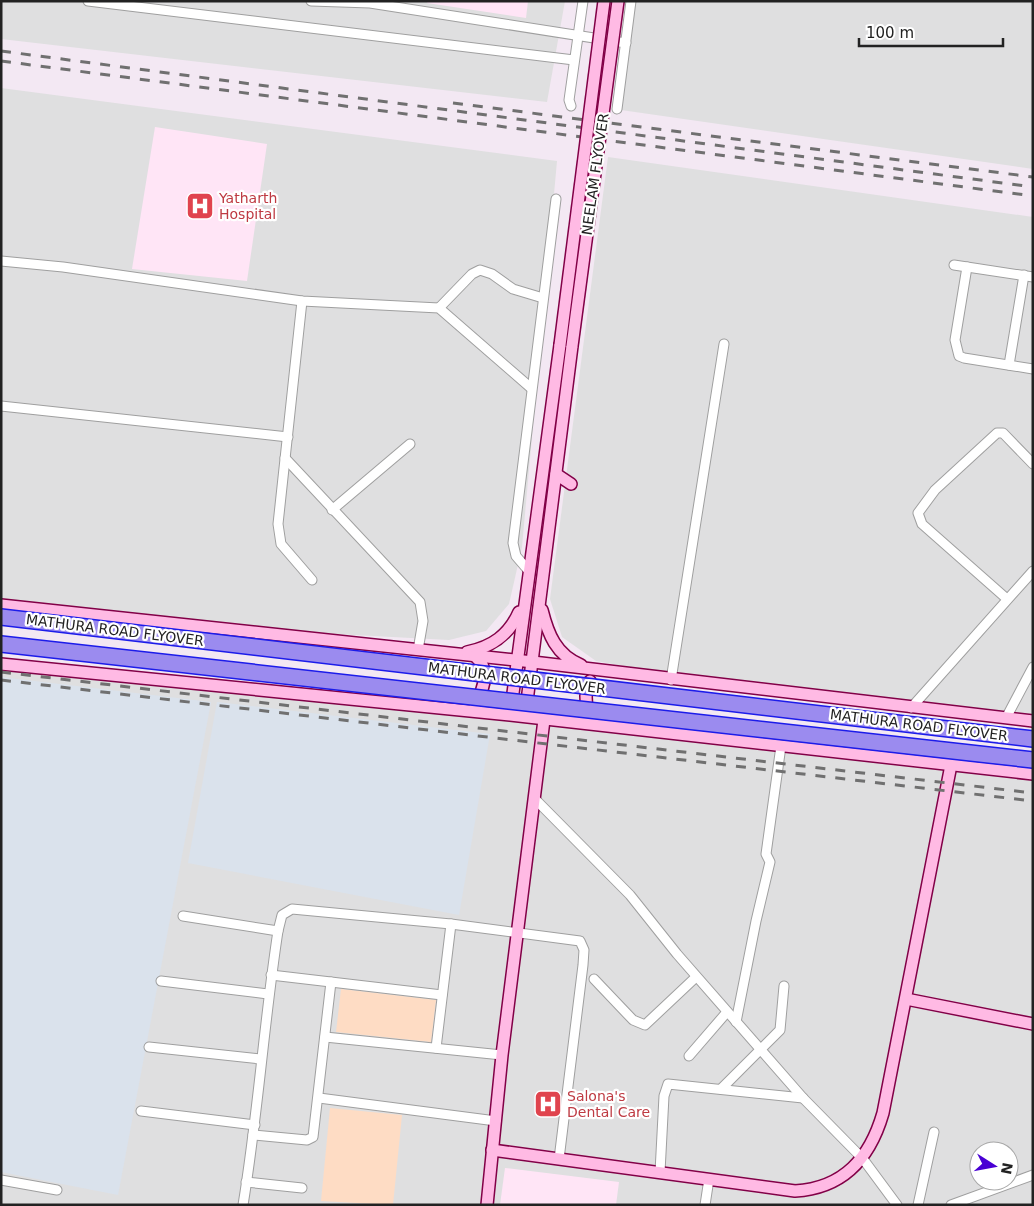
<svg xmlns="http://www.w3.org/2000/svg" width="1034" height="1206" viewBox="0 0 1034 1206" font-family="'DejaVu Sans',sans-serif">
<style>
.residential{fill:#dfdfe0;fill-rule:evenodd}
.industrial{fill:#dae2ec}
.education{fill:#ffe5f6}
.park{fill:#fedcc4}
.lines{fill:none;stroke-linecap:round;stroke-linejoin:round}
.street-casing{stroke:#9f9f9f;stroke-width:11}
.secondary-casing{stroke:#820047;stroke-width:14}
.street{stroke:#fff;stroke-width:9}
.secondary{stroke:#ffbae4;stroke-width:11}
.rail{stroke:#707070;stroke-width:3;stroke-dasharray:10 10;stroke-linecap:butt}
.secondary-bridge-casing{stroke:#820047;stroke-width:14;stroke-linecap:butt}
.highway-bridge-casing{stroke:#1c1cea;stroke-width:18;stroke-linecap:butt}
.secondary-bridge{stroke:#ffbae4;stroke-width:11}
.highway-bridge{stroke:#9b8bef;stroke-width:15}
.labels{text-anchor:middle;stroke-width:4.5;stroke-linejoin:round;paint-order:stroke}
.street-label{font-size:14px;fill:#222;stroke:#fff}
.health-label{font-size:14px;fill:#be3a42;stroke:#fff;text-anchor:start}
</style>
<rect width="100%" height="100%" fill="#f3e8f3"/>
<!-- residential -->
<g class="residential">
<polygon points="1,1 565,1 547,102 1,39"/>
<polygon points="635,1 1033,1 1033,169 621,110"/>
<polygon points="1,88 557,161 522,547 509,604 486,631 449,640 242,629 1,603"/>
<polygon points="608,157 1033,217 1033,721 657,672 596,661 562,637 550,599"/>
<path d="M1 661 1033 777V1205H1ZM979 1151H1009V1181H979Z"/>
</g>
<!-- industrial -->
<g class="industrial">
<polygon points="1,677 211,702 118,1195 1,1172"/>
<polygon points="217,702 490,734 459,915 188,863"/>
</g>
<!-- education -->
<g class="education">
<polygon points="428,1 528,1 526,18 427,3"/>
<polygon points="155,127 267,144 247,281 132,269"/>
<polygon points="505,1168 619,1182 616,1205 500,1205"/>
</g>
<!-- park -->
<g class="park">
<polygon points="341,989 436,1000 431,1042 336,1032"/>
<polygon points="330,1108 402,1115 393,1205 321,1201"/>
</g>
<g class="lines">
<!-- street casing -->
<g class="street-casing">
<g id="street">
<polyline points="88,1 574,60"/>
<polyline points="311,1 370,3 626,43"/>
<polyline points="571,106 569,100 583,1"/>
<polyline points="617,109 631,1"/>
<polyline points="1,261 63,267 302,301 439,308 531,388"/>
<polyline points="954,265 1033,277"/>
<polyline points="967,267 955,340 959,356 964,358 1033,369"/>
<polyline points="302,301 278,524 281,544 312,580"/>
<polyline points="439,308 472,274 480,270 492,274 513,289 543,298"/>
<polyline points="1009,365 1024,275"/>
<polyline points="1,406 288,437"/>
<polyline points="285,458 420,602 423,621 418,650"/>
<polyline points="332,510 410,444"/>
<polyline points="528,570 516,556 513,543 556,199"/>
<polyline points="1007,599 922,524 918,513 935,490 997,433 1003,433 1033,464"/>
<polyline points="671,680 724,344"/>
<polyline points="911,708 1033,571"/>
<polyline points="1006,718 1033,667"/>
<polyline points="534,798 630,895 677,954 803,1098 863,1159 897,1205"/>
<polyline points="183,916 278,931"/>
<polyline points="271,975 442,995"/>
<polyline points="594,979 633,1020 645,1025 696,977"/>
<polyline points="161,981 268,994"/>
<polyline points="736,1022 756,921 770,862 766,854 781,746"/>
<polyline points="325,1037 502,1055"/>
<polyline points="149,1047 260,1059"/>
<polyline points="436,1048 451,924"/>
<polyline points="689,1056 727,1012"/>
<polyline points="721,1089 780,1030 784,986"/>
<polyline points="319,1098 496,1121"/>
<polyline points="141,1111 255,1125"/>
<polyline points="253,1135 307,1140 313,1137 331,982"/>
<polyline points="660,1172 664,1096 668,1084 803,1098"/>
<polyline points="1,1180 57,1190"/>
<polyline points="246,1182 302,1188"/>
<path d="M243 1205C258 1114 264 1022 278 931L282 915 292 909 451 924 580 941 584 950 583 965 559 1159"/>
<polyline points="705,1205 709,1179"/>
<polyline points="918,1205 934,1132"/>
<polyline points="951,1205 1033,1175"/>
</g>
</g>
<!-- secondary casing -->
<g class="secondary-casing">
<g id="secondary">
<polyline points="556,474 571,484"/>
<polyline points="1,605 533,662 1033,721"/>
<path d="M542 610C548 634 556 655 581 665"/>
<path d="M467 652C492 647 509 635 519 612"/>
<polyline points="1,664 510,715 1033,774"/>
<path d="M475 704C484 689 491 670 475 656"/>
<polyline points="511,708 560,345"/>
<polyline points="526,709 572,346"/>
<polyline points="587,716 586,696 590,681"/>
<polyline points="906,999 1033,1024"/>
<path d="M492 1150 795 1191C844 1188 870 1158 883 1113L951 765"/>
<polyline points="487,1205 502,1055 544,720"/>
</g>
</g>
<!-- street -->
<use href="#street" class="street"/>
<!-- secondary -->
<use href="#secondary" class="secondary"/>
<!-- rail -->
<g class="rail">
<polyline points="1,51 1033,187"/>
<polyline points="1,61 1033,196"/>
<polyline points="453,103 1033,177"/>
<polyline points="1,672 1033,793"/>
<polyline points="1,680 1033,801"/>
</g>
<!-- secondary-bridge casing -->
<g class="secondary-bridge-casing">
<g id="secondary-bridge">
<polyline points="560,345 604,1"/>
<polyline points="572,346 618,1"/>
</g>
</g>
<!-- highway-bridge casing -->
<g class="highway-bridge-casing">
<g id="highway-bridge">
<polyline points="1,617 1033,739"/>
<polyline points="1,644 1033,760"/>
</g>
</g>
<!-- secondary-bridge -->
<use href="#secondary-bridge" class="secondary-bridge"/>
<!-- highway-bridge -->
<use href="#highway-bridge" class="highway-bridge"/>
</g>
<!-- icons -->
<defs>
<g id="hospital-square" transform="scale(1.4375)"><rect x="-9" y="-9" width="18" height="18" rx="4" fill="#e0444e" stroke="#fff"/><path d="M-5-5h3v3.5h4V-5h3V5h-3V1.5h-4V5h-3Z" fill="#fff"/></g>
</defs>
<g fill-rule="evenodd">
<use href="#hospital-square" x="200" y="206"/>
<use href="#hospital-square" x="548" y="1104"/>
</g>
<g class="labels">
<!-- street labels -->
<g class="street-label">
<text transform="translate(595 174) rotate(-82)" y="5">NEELAM FLYOVER</text>
<text transform="translate(115 630) rotate(7)" y="5">MATHURA ROAD FLYOVER</text>
<text transform="translate(517 678) rotate(7)" y="5">MATHURA ROAD FLYOVER</text>
<text transform="translate(919 725) rotate(7)" y="5">MATHURA ROAD FLYOVER</text>
</g>
<!-- health labels -->
<g class="health-label">
<text x="219" y="203">Yatharth<tspan x="219" dy="16">Hospital</tspan></text>
<text x="567" y="1101">Salona's<tspan x="567" dy="16">Dental Care</tspan></text>
</g>
</g>
<!-- border -->
<rect width="1034" height="1206" fill="none" stroke="#222222" stroke-width="5"/>
<!-- north arrow -->
<g transform="translate(994 1166) rotate(101)"><circle r="24" fill="#ffffff" stroke="#a7a7a7"/>
<path d="M0-4L9 19L0 12L-9 19Z" fill="#4900d4"/>
<text y="-8" font-size="14" font-weight="bold" text-anchor="middle" fill="#222222">N</text>
</g>
<!-- scale -->
<path d="M859 38v8h144v-8" fill="none" stroke="#222222" stroke-width="2.5"/>
<text x="866" y="38" font-size="15" fill="#222222" stroke="#ffffff" stroke-width="4" paint-order="stroke">100 m</text>
</svg>
